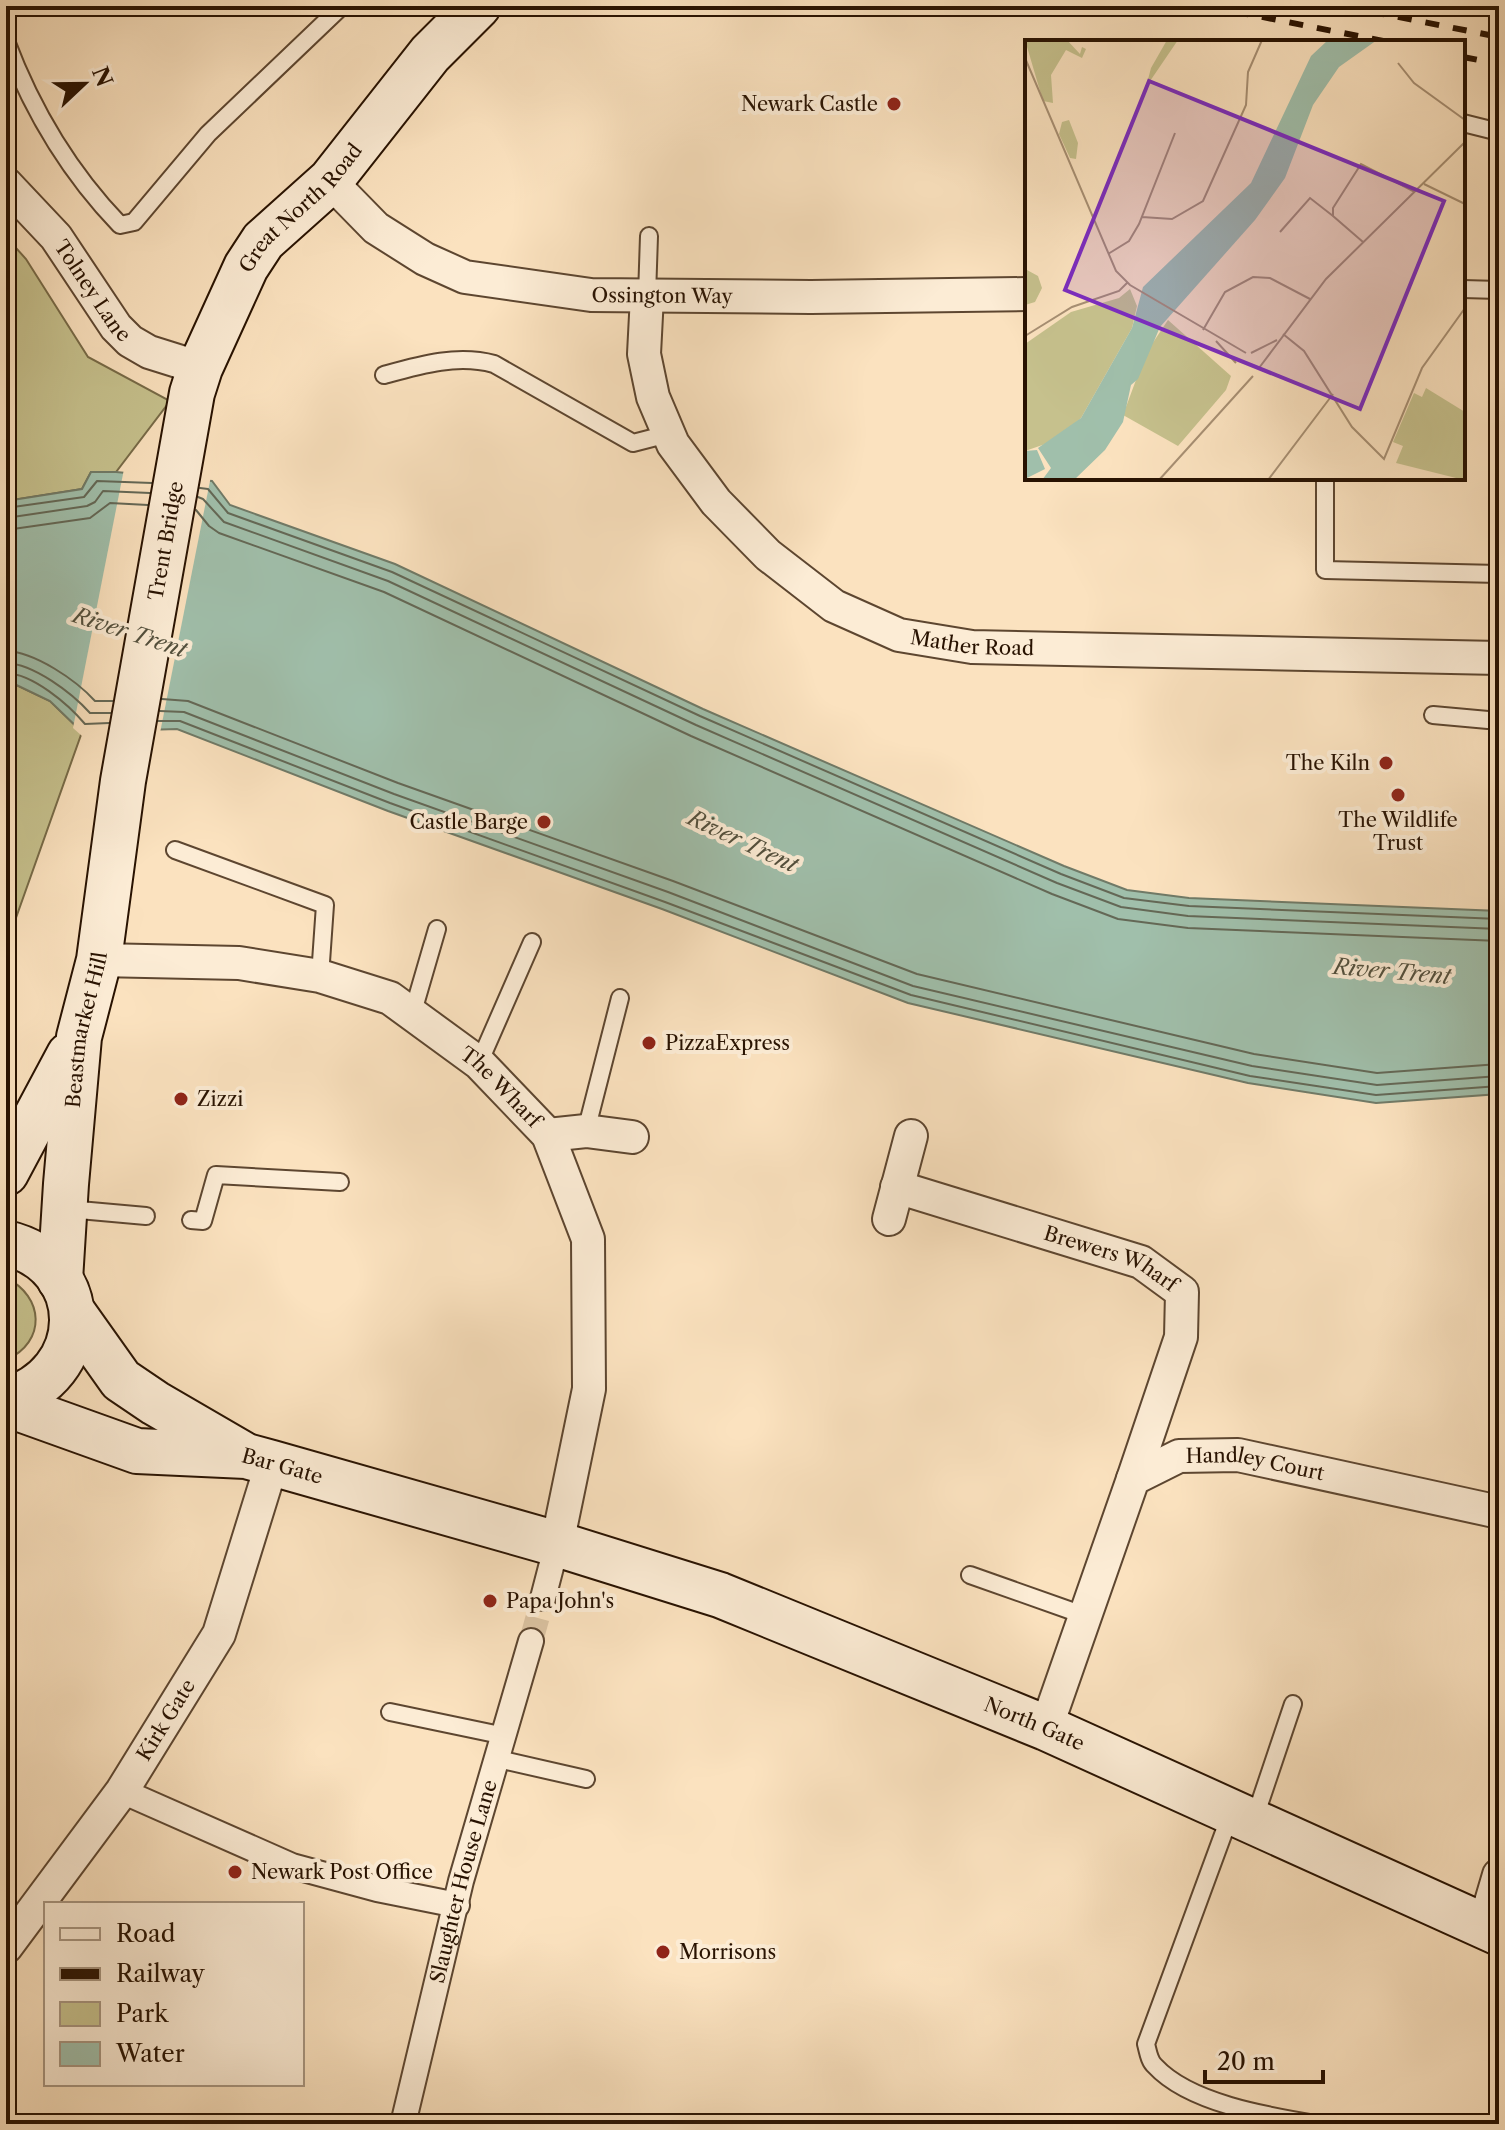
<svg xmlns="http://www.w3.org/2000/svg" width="1505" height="2130" viewBox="0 0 1505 2130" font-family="'Libre Caslon Text',serif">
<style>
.green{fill:#c6c18d;stroke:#776a47;stroke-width:2}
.water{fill:#a0bfab;stroke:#707a67;stroke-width:2}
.pier{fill:#fbe2bf}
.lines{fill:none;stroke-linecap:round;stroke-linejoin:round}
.shore{stroke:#646856;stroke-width:2}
.pedestrian-tunnel{stroke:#dbc3a2;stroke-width:24;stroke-dasharray:24 12;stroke-linecap:butt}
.service-casing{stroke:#5d4630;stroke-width:20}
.pedestrian-casing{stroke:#5d4630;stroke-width:28}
.minor-casing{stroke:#5d4630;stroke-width:36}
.secondary-casing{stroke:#281201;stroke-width:48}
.service{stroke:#fcecd5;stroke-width:16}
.pedestrian{stroke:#fcecd5;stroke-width:24}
.minor{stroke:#fcecd5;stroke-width:32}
.secondary{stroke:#fcecd5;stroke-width:44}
.rail{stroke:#281201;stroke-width:6;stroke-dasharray:14 14;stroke-linecap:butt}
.poi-dot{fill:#8f2418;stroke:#fcecd5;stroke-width:3}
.labels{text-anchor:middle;stroke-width:8;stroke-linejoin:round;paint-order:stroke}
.poi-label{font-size:20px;fill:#281201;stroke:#fcecd5;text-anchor:start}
.street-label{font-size:20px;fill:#281201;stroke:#fcecd5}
.water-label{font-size:22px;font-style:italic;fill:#524f3c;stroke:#fcecd5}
.inset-road{fill:none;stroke:#a78f73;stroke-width:2}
.view{fill:#7b2cbf;fill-opacity:0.15;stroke:#7b2cbf;stroke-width:4}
.inset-edge{fill:none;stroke:#281201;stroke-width:4}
</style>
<rect width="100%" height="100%" fill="#fbe2bf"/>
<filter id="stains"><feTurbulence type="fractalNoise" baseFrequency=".0025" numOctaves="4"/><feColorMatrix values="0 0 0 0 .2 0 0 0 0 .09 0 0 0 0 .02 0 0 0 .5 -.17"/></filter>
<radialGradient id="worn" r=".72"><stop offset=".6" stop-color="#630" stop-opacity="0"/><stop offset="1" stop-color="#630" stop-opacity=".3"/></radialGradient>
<!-- green -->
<g class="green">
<polygon points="6,237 26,259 88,357 170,401 116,472 91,472 82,489 6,501"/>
<polygon points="6,680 50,701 82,732 6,946"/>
<path d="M6 1278C44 1296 47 1342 6 1360Z"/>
</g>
<!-- water -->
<polygon class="water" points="91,472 116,472 212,481 230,505 395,564 703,709 1064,866 1127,890 1189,898 1499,911 1499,1094 1376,1103 1248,1083 908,1003 662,909 388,811 177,729 82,732 50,701 6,680 6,501 82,489"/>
<!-- pier -->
<polygon class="pier" points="124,469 211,476 160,733 82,736 73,728"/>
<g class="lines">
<!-- shore -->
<g class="shore">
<polyline points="200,488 208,489 228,513 392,572 700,716 1061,874 1124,898 1189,906 1499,919"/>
<polyline points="198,497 203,499 224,522 388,581 696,725 1057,883 1121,907 1188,916 1499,929"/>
<polyline points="6,508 84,497 97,481 152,483"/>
<polyline points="196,510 209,526 219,533 384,592 691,736 1052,894 1118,919 1188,928 1499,941"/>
<polyline points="6,518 87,506 95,502 103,491 150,493"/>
<polyline points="6,530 90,518 110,503 148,505"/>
<path d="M6 651C35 652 76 680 95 701H113"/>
<path d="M6 663C34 664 72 693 90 713H111"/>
<path d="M6 673C33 674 68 704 85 724L109 723"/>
<polyline points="162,699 188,701 398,783 673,881 917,974 1254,1054 1377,1073 1499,1064"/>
<polyline points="160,711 184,712 394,794 668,892 913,986 1252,1066 1377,1085 1499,1076"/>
<polyline points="158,721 180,721 390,803 665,902 911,995 1250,1076 1376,1095 1499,1086"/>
</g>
<!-- pedestrian-tunnel -->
<polyline class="pedestrian-tunnel" points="531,1641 543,1598"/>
<!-- service casing -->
<g class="service-casing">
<g id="service">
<polyline points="6,18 6,6"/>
<path d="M6 41C32 110 69 172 120 225L134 222 208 134 342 6"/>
<polyline points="1463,123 1499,132"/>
<polyline points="1463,289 1499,290"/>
<polyline points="647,296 649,236"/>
<path d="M384 375C420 365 457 354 494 364L633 443 668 434"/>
<polyline points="1325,478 1325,570 1499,574"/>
<polyline points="1433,715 1499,721"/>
<polyline points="175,850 325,905 320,976"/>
<polyline points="412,1015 437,929"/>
<polyline points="479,1063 532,942"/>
<polyline points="586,1131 620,998"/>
<polyline points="68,1209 146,1216"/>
<polyline points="191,1220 203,1221 216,1175 340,1182"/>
<polyline points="970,1575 1086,1616"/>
<polyline points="390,1712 505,1736"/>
<polyline points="498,1759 586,1779"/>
<path d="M1231 1813 1146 2044C1148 2051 1149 2061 1155 2066 1189 2103 1267 2116 1316 2124"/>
<polyline points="1254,1820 1293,1704"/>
</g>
</g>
<!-- pedestrian casing -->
<g class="pedestrian-casing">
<g id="pedestrian">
<polyline points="543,1598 557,1544"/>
<polyline points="122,1791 292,1866 377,1889 457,1905"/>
<path id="s1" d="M403 2124 461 1881 531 1641"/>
</g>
</g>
<!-- minor casing -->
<g class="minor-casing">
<g id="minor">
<path id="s2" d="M330 181 376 228 425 259 465 277 591 295 811 297 1027 294"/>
<path id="s3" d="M6 184 56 237 116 327 130 341 149 352 200 368"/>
<path id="s4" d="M647 296 644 354 653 397 673 444 716 502 768 555 834 606 899 635 972 647 1499 658"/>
<path id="s5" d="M99 960 239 963 320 976 390 998 479 1063 548 1135 588 1239 589 1389 557 1544"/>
<polyline points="548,1135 586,1131 632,1137"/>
<path id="s6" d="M897 1187 1141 1262 1182 1292 1181 1337 1133 1479"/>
<polyline points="889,1219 911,1136"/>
<path id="s7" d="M1046 1728 1133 1479 1179 1456 1238 1455 1499 1512"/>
<polyline points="1484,1926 1499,1875"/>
<path id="s8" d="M6 1947 122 1791 219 1634 272 1463"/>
</g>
</g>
<!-- secondary casing -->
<g class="secondary-casing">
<g id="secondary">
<polyline points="6,1173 69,1055"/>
<path d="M6 1243C95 1264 93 1376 6 1400"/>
<path id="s9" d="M60 1280 66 1184 79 1037 99 960 123 781 192 393 200 368 246 267 263 241 330 181 430 54 478 6"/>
<polyline points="72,1311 121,1380 155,1403 241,1453"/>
<path id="s10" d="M6 1404 137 1451 246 1456 272 1463 557 1544 720 1595 1046 1728 1499 1933"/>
</g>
</g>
<!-- service -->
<use href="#service" class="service"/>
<!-- pedestrian -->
<use href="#pedestrian" class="pedestrian"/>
<!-- minor -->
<use href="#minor" class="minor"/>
<!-- secondary -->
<use href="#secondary" class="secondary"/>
<!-- rail -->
<g class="rail">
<polyline points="1207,6 1388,42"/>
<polyline points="1343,6 1499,37"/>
<polyline points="1463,57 1499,64"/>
</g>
</g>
<!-- markers -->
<g class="poi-dot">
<circle cx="894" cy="104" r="8"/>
<circle cx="1386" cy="763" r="8"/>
<circle cx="1398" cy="795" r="8"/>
<circle cx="544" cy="822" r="8"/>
<circle cx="649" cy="1043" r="8"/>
<circle cx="181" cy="1099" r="8"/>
<circle cx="490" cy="1601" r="8"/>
<circle cx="235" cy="1872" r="8"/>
<circle cx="663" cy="1952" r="8"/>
</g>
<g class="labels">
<!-- poi labels -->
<g class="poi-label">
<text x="878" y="111" text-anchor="end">Newark Castle</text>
<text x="1370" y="770" text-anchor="end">The Kiln</text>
<text x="1398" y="827" text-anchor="middle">The Wildlife<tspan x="1398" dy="23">Trust</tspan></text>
<text x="528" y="829" text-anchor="end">Castle Barge</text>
<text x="665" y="1050">PizzaExpress</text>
<text x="197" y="1106">Zizzi</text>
<text x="506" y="1608">Papa John's</text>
<text x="251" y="1879">Newark Post Office</text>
<text x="679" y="1959">Morrisons</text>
</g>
<!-- street labels -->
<g class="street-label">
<text dy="7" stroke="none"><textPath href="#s9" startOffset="1116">Great North Road</textPath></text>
<text dy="7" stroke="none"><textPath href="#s3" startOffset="138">Tolney Lane</textPath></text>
<text dy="7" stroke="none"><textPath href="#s2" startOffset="366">Ossington Way</textPath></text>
<text dy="7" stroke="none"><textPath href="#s9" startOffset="748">Trent Bridge</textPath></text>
<text dy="7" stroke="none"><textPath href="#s4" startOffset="528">Mather Road</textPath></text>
<text dy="7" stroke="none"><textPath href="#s9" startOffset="252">Beastmarket Hill</textPath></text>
<text dy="7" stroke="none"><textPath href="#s5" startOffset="438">The Wharf</textPath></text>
<text dy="7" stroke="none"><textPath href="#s6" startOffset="226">Brewers Wharf</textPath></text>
<text dy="7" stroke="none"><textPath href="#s7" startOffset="392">Handley Court</textPath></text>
<text dy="7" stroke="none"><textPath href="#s10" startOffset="286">Bar Gate</textPath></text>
<text dy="7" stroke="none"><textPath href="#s8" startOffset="278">Kirk Gate</textPath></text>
<text dy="7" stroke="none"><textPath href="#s10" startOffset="1082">North Gate</textPath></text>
<text dy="7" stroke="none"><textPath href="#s1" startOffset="250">Slaughter House Lane</textPath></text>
</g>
<!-- water labels -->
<g class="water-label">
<text transform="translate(130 632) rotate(18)" y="8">River Trent</text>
<text transform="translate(743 841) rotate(25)" y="8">River Trent</text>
<text transform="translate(1392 971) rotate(5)" y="8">River Trent</text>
</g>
</g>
<!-- overview -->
<g transform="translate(1025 40)">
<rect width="440" height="440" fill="#fbe2bf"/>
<path d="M0 0H42L55 14 57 7 61 9 57 18 41 10 26 35 28 63 18 61ZM142 0H153L121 47 126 28ZM44 80 53 103 51 119 45 118 34 94 37 82ZM2 230 13 236 17 248 10 262 0 265ZM105 249 112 266 107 288 56 378 29 401 0 411V304L46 272 94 258ZM143 280 206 336 201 350 153 406 98 375 121 313ZM401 348 440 372 439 440 371 423 378 406 368 402 389 353 397 357Z" fill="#c6c18d"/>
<path d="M303 0H352L314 27 288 65 260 138 230 180 135 287 113 339 106 345 98 382 80 410 49 440H17L26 428 13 408 56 378 107 288 118 247 226 143 286 16ZM12 410 20 429 0 439V411Z" fill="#a0bfab"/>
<path class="inset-road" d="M0 18 91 231 105 245 221 313M373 23 389 43 440 80M399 144 440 164M117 177 147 179 178 161 221 65 223 32 237 0M255 192 285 158 308 176M338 202 308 176V168L336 124 390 152M83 214 104 201 114 184 150 93M178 290 200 252 228 237 245 238 285 259M258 294 279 311 327 387 359 419 397 328 440 268M0 296 47 267 94 251 102 243M191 301 211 323M226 313 252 300M234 328 301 239 440 102M134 440 228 336M243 440 308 354"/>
<path class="view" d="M124 41 419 161 335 369 40 250Z"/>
<rect width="440" height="440" class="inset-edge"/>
</g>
<!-- margin -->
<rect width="1505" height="2130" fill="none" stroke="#fbe2bf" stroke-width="32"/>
<rect x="8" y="8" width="1489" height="2114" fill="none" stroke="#281201" stroke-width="4"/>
<rect x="16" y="16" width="1473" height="2098" fill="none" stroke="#281201" stroke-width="2"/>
<!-- legend -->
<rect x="44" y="1902" width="260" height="184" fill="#fcecd5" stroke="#a79580" stroke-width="2"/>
<rect x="60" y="1928" width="40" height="12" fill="#fcecd5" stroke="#a79580" stroke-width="2"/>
<text x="116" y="1942" font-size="24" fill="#281201">Road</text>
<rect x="60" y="1968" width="40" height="12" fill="#281201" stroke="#a79580" stroke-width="2"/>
<text x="116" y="1982" font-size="24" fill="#281201">Railway</text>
<rect x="60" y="2002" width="40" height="24" fill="#c6c18d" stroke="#a79580" stroke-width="2"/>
<text x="116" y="2022" font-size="24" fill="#281201">Park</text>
<rect x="60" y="2042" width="40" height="24" fill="#a0bfab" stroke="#a79580" stroke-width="2"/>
<text x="116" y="2062" font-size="24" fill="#281201">Water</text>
<!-- north arrow -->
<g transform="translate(84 84) rotate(68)" stroke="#fcecd5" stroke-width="6" paint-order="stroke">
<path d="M0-6L14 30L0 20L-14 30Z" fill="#281201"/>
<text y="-12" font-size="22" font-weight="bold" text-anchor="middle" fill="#281201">N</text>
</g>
<!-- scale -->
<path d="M1205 2070v12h118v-12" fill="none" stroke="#281201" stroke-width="4"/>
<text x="1217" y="2070" font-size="24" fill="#281201" stroke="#fcecd5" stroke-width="6" paint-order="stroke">20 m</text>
<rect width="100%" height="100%" filter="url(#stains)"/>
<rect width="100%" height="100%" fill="url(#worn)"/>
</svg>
